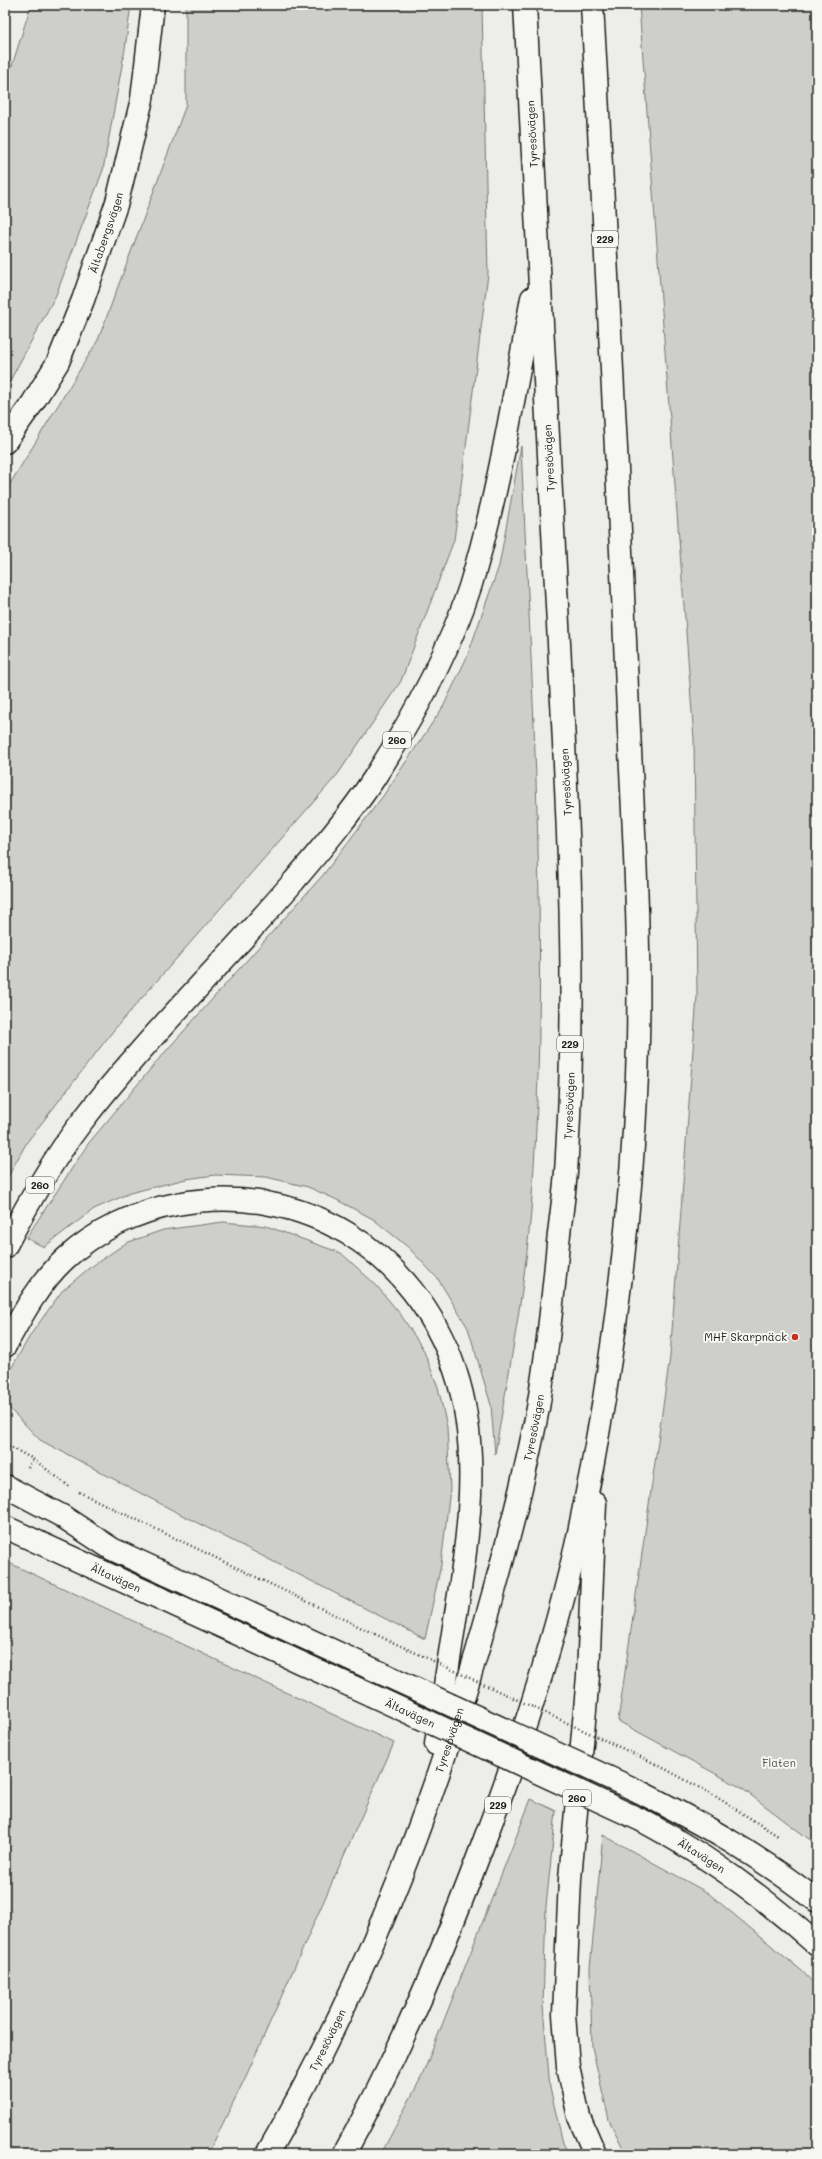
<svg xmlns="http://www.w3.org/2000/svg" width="822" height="2159" viewBox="0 0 822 2159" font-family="Mali,sans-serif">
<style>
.green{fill:#cececb;stroke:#757574}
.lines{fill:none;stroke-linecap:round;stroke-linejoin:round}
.secondary-casing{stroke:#1c1c1c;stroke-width:25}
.highway-casing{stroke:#1c1c1c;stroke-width:25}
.path{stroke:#1c1c1c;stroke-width:2.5;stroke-dasharray:1 3;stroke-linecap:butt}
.secondary{stroke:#f6f6f2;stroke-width:22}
.highway{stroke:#f6f6f2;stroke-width:22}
.secondary-bridge-casing{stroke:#1c1c1c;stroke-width:25;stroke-linecap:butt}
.path-bridge{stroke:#1c1c1c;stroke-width:2.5;stroke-dasharray:1 3;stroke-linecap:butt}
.secondary-bridge{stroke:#f6f6f2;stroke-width:22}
.poi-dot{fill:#c8321e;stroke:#f6f6f2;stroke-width:1.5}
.labels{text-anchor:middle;stroke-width:4;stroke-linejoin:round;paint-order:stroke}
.shield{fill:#f6f6f2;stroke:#5d5d5c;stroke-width:1}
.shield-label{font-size:10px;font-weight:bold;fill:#1c1c1c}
.street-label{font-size:11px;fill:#1c1c1c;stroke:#f6f6f2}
.poi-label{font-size:11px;fill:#1c1c1c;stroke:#f6f6f2;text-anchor:end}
.park-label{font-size:11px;fill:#515151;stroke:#f6f6f2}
</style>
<rect width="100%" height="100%" fill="#edede9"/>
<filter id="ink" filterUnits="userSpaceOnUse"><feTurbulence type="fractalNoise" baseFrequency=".025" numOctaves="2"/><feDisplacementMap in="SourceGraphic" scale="8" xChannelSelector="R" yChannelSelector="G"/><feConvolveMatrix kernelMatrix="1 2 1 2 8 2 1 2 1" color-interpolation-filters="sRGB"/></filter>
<g filter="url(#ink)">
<!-- green -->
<g class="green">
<polygon points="31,5 131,5 125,49 103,170 56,295 5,390 5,88"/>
<polygon points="186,5 482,5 488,274 454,540 401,681 338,774 113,1031 27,1142 5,1182 5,492 98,340 186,105"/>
<polygon points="639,5 817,5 817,1845 740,1787 618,1721 670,1357 697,996 694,739"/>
<path d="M521 446C532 691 549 937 533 1183 528 1274 510 1364 495 1454L491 1405 468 1328 438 1279 409 1248 373 1219 335 1199 308 1187 266 1177 215 1175 186 1179 130 1193 94 1209 44 1247 26 1238 88 1144 158 1060 323 875 383 796 443 707 467 657 499 566Z"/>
<polygon points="223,1222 266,1226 341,1253 376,1285 401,1315 423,1349 438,1387 447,1427 450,1489 441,1565 425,1639 178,1513 40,1440 5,1404 5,1379 31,1334 62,1291 88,1269 126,1243 163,1230"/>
<polygon points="5,1561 394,1743 247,2074 208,2154 5,2154"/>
<polygon points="531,1799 556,1811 546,1907 543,2006 550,2088 563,2143 569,2154 381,2154 422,2076"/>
<polygon points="603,1835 708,1893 802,1971 817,1987 817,2154 626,2154 609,2120 592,2047 590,1968"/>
</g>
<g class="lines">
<!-- secondary casing -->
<g class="secondary-casing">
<g id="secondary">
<path id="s1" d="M5 442 32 404 58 362 83 300 117 202 142 99 153 5"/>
<polyline points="5,1486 62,1516 112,1549 379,1672"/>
<path id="s2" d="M5 1527 371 1695"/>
<path d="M638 1791C701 1823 762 1857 817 1901"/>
<path id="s3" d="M643 1821C708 1856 762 1895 817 1945"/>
</g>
</g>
<!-- highway casing -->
<g class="highway-casing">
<g id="highway">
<path d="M5 1247C27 1205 51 1162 80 1124 146 1038 224 963 294 881 321 849 349 816 373 780 412 720 448 655 470 587 499 493 514 394 532 298"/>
<path d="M5 1346C22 1315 39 1283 65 1259 95 1231 137 1211 177 1204 302 1181 414 1250 455 1370 482 1450 468 1538 455 1620 449 1661 442 1703 436 1744"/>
<path id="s4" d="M267 2154C366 1982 439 1794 491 1602 509 1538 526 1473 538 1408 547 1354 553 1298 558 1243 561 1214 566 1185 567 1155 578 978 567 801 558 624 547 418 536 211 525 5"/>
<path d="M344 2154C398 2057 441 1956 480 1852 518 1752 552 1651 576 1546 610 1392 630 1234 637 1076 642 947 633 818 627 689 618 461 605 233 592 5"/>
<polyline points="595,2154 579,2117 568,2067 564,2014 570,1879 588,1676 595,1503"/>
</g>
</g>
<!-- path -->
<g class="path">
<polyline points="5,1444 33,1459 70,1487"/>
<polyline points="28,1468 33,1459"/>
<polyline points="79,1492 364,1629"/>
<polyline points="656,1764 715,1796 778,1836"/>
</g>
<!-- secondary -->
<use href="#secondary" class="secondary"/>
<!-- highway -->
<use href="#highway" class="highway"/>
<!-- secondary-bridge casing -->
<g class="secondary-bridge-casing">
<g id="secondary-bridge">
<polyline points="379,1672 638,1791"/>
<path id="s5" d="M371 1695 643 1821"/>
</g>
</g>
<!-- path-bridge -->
<polyline class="path-bridge" points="364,1629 656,1764"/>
<!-- secondary-bridge -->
<use href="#secondary-bridge" class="secondary-bridge"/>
</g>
</g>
<!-- markers -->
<circle class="poi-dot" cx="795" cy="1337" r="4"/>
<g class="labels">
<!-- shield labels -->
<g class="shield">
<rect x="592" y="231" width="26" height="16" rx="3"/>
<rect x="383" y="732" width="28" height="16" rx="3"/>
<rect x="557" y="1036" width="26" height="16" rx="3"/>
<rect x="26" y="1177" width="28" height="16" rx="3"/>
<rect x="563" y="1790" width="28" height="16" rx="3"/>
<rect x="485" y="1797" width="26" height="16" rx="3"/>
</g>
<g class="shield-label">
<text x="605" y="243">229</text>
<text x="397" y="744">260</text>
<text x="570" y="1048">229</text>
<text x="40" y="1189">260</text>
<text x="577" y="1802">260</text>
<text x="498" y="1809">229</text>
</g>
<!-- street labels -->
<g class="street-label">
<text transform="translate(532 134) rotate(-93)" y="4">Tyresövägen</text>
<text dy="4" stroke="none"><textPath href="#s1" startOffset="234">Ältabergsvägen</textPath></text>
<text transform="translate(549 458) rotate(-93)" y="4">Tyresövägen</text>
<text transform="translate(566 782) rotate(-93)" y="4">Tyresövägen</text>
<text dy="4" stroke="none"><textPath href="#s4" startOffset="1101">Tyresövägen</textPath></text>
<text dy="4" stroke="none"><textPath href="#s4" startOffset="777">Tyresövägen</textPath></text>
<text dy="4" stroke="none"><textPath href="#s2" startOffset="122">Ältavägen</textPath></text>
<text dy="4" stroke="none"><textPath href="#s5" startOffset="43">Ältavägen</textPath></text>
<text dy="4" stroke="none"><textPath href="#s4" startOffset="453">Tyresövägen</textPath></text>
<text dy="4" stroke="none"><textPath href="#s3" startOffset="68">Ältavägen</textPath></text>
<text dy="4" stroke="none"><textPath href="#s4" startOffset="129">Tyresövägen</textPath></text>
</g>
<!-- poi labels -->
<g class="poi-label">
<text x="787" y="1341">MHF Skarpnäck</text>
</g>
<!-- park labels -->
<g class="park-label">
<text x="779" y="1767">Flaten</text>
</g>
</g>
<!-- margin -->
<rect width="822" height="2159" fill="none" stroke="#f6f6f2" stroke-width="20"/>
<rect x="10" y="10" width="802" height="2139" fill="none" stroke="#1c1c1c" stroke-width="1.5" filter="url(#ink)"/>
</svg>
